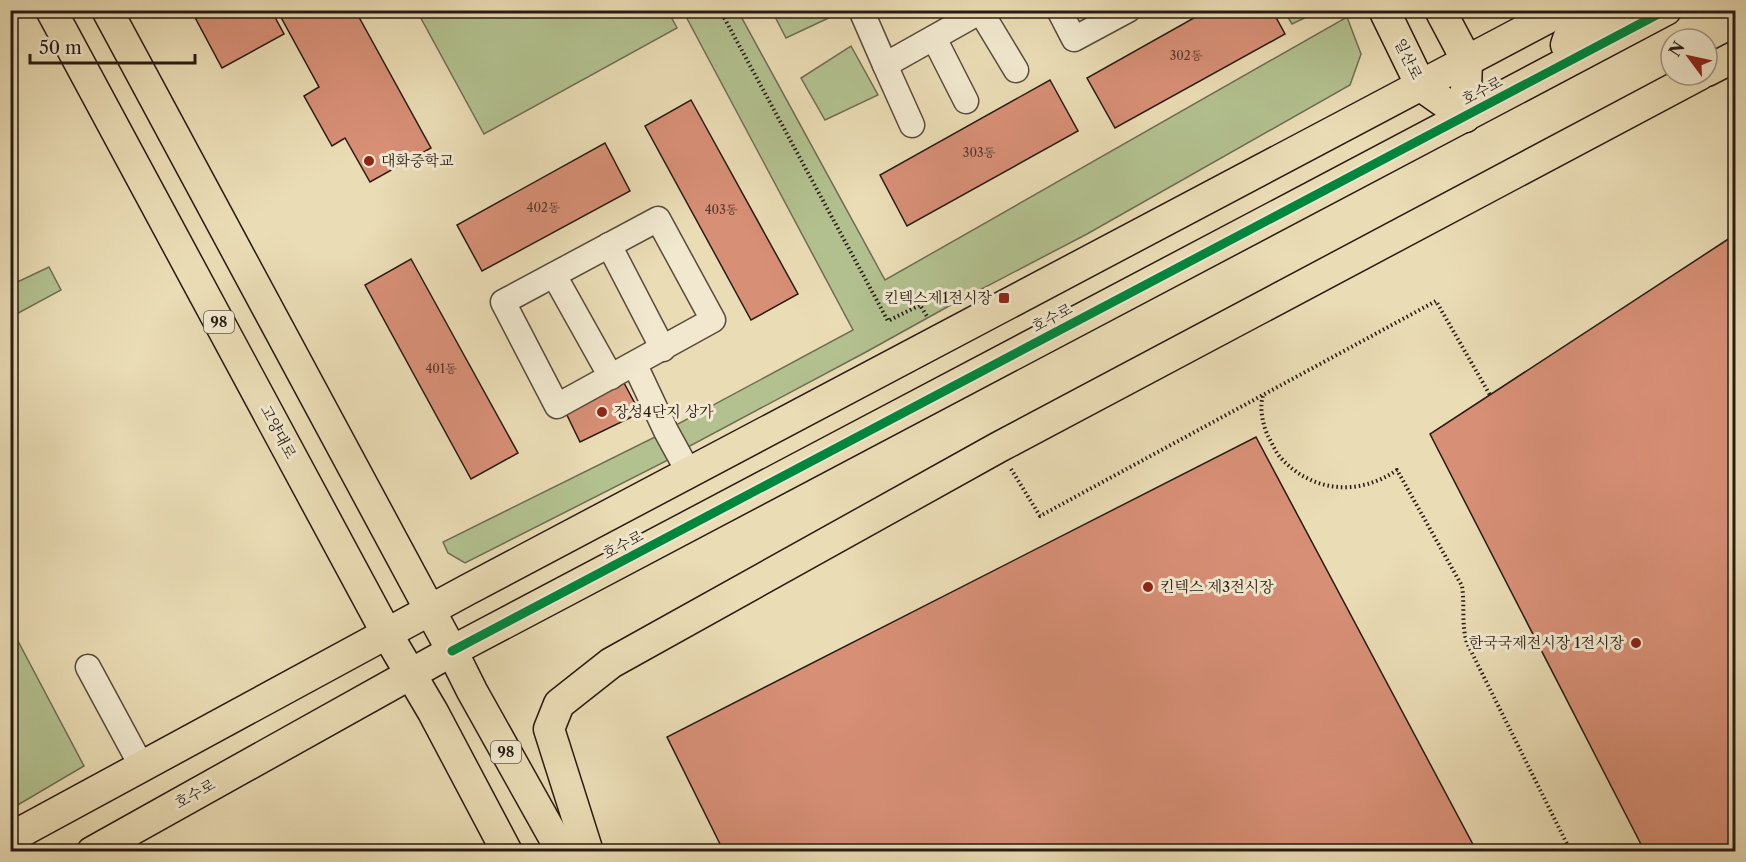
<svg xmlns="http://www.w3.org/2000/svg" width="1746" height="862" viewBox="0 0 1746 862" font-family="'Libre Caslon Text','Noto Serif KR',serif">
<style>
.green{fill:#b3c190;stroke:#6e6e51;stroke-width:1.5}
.building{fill:#d78f76;stroke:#281b12;stroke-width:1.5}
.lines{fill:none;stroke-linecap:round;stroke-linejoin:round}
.minor-casing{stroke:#584b3b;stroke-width:27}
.major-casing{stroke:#281b12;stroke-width:33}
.path{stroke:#281b12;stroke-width:4;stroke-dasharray:1.5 3;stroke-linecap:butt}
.minor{stroke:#f1e8cf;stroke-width:24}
.major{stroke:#eadcb5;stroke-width:30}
.cycleway-casing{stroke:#f1e8cf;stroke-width:13}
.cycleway{stroke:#00873e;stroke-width:9}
.poi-dot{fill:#8f2418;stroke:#f1e8cf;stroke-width:2}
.labels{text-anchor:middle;stroke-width:6;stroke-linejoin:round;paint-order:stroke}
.number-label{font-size:12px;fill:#54382b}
.shield{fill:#f1e8cf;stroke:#64584b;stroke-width:1.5}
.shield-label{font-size:14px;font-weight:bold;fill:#281b12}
.street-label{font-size:15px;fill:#281b12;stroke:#f1e8cf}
.poi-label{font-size:15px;fill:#281b12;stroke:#f1e8cf;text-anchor:start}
</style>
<rect width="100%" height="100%" fill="#eadcb5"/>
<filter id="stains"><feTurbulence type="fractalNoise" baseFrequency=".00333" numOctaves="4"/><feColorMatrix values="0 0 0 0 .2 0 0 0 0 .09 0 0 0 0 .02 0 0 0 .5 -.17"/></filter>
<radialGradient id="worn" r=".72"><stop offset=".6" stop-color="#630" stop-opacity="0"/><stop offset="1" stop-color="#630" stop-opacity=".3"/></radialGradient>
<!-- green -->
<g class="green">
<polygon points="417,11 668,11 677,28 484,134"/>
<polygon points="683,11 738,11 885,280 1347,17 1361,54 1350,85 1087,234 949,306 866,352 688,447 676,425 853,330"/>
<polygon points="836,11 837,14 786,38 772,11"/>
<polygon points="1284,11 1319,11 1292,24"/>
<polygon points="851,46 878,95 825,120 801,78"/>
<polygon points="49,267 61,290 11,317 11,285"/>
<polygon points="657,436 670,459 465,563 448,553 443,542"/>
<polygon points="10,626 84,766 11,809 10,809"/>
</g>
<!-- building -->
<g class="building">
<polygon points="191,10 271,10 284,34 222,68"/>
<polygon points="277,10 355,10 431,148 370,182 345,138 332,146 304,96 319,87"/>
<polygon points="1208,10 1272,10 1285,34 1115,128 1087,78"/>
<polygon points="1050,80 1078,131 907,226 880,175"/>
<polygon points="691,100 798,294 751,320 645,126"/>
<polygon points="605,143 630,191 482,271 457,225"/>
<polygon points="1736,234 1736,852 1645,852 1430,434"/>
<polygon points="411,259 518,453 471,479 365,285"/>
<polygon points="623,381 640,413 580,442 565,411"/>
<polygon points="1256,437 1477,852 724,852 667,737"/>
</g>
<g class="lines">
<!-- minor casing -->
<g class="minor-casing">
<g id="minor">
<polyline points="861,10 885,65 983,10"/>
<polyline points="1059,10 1074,39 1128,10"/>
<polyline points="981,12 1016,70"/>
<polyline points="934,38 966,101"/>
<polyline points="885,65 912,125"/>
<polygon points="658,219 713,320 557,406 503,302"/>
<polyline points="609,245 663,349"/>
<polyline points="554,275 611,377"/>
<polyline points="635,365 666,431 689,473"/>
<polyline points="88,667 142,767"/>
</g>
</g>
<!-- major casing -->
<g class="major-casing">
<g id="major">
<polyline points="51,10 387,634 433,712 507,852"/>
<polyline points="107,10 452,651 472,691 562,852"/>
<polyline points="1384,10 1421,86 1465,117"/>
<polyline points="1440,10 1467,61 1465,117"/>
<polyline points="1566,45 1568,39 1620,10"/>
<polyline points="1707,71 1736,56"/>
<polyline points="10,838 467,590 1563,10"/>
<polyline points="92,852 452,651 1666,10"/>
<polyline points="588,852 549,729 559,704 611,663 999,447 1699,75"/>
</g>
</g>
<!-- path -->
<g class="path">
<polyline points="720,10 888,321 920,305 928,318"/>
<path d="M1263 396C1259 407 1263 426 1268 436 1272 443 1275 451 1280 457 1311 492 1358 497 1397 470L1462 586C1465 605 1461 625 1467 643L1571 852"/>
<polyline points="1011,469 1040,516 1436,301 1490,395"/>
</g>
<!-- minor -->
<use href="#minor" class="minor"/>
<!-- major -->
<use href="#major" class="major"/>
<!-- cycleway casing -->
<g class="cycleway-casing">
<polyline id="cycleway" points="452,651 1666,10"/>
</g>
<!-- cycleway -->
<use href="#cycleway" class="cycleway"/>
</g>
<!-- markers -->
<g class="poi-dot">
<circle cx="369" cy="161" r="6"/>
<rect x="998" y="292" width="12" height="12" rx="3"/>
<circle cx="602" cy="412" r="6"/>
<circle cx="1148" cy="587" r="6"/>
<circle cx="1636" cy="643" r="6"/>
</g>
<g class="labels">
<!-- number labels -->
<g class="number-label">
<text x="1186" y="60">302동</text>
<text x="979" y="157">303동</text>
<text x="543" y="212">402동</text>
<text x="721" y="214">403동</text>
<text x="441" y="373">401동</text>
</g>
<!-- shield labels -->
<g class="shield">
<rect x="204" y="311" width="30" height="22" rx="4.5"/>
<rect x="491" y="741" width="30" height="22" rx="4.5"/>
</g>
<g class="shield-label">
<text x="219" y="327">98</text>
<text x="506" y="757">98</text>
</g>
<!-- street labels -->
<g class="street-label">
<text transform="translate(1408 59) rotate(64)" y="5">일산로</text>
<text transform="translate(1482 91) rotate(-28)" y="5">호수로</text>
<text transform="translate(1052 318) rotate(-28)" y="5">호수로</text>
<text transform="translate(278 432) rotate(62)" y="5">고양대로</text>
<text transform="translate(623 545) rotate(-28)" y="5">호수로</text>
<text transform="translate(195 794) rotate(-29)" y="5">호수로</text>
</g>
<!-- poi labels -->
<g class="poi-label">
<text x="381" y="166">대화중학교</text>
<text x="992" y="303" text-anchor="end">킨텍스제1전시장</text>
<text x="614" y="417">장성4단지 상가</text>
<text x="1160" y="592">킨텍스 제3전시장</text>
<text x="1624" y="648" text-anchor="end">한국국제전시장 1전시장</text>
</g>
</g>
<!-- margin -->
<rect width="1746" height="862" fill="none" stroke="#eadcb5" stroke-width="36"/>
<rect x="12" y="12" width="1722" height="838" fill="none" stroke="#281b12" stroke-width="3"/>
<rect x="18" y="18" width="1710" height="826" fill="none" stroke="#281b12" stroke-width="1.5"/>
<!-- north arrow -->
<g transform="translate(1689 57) rotate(303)"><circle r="28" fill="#f1e8cf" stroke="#a19683" stroke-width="1.5"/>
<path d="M0-4.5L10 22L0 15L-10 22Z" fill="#8f2418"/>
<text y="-9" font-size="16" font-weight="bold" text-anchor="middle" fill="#281b12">N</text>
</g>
<!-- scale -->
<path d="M30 54v9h165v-9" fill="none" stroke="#281b12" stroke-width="3"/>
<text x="39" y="54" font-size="18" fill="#281b12" stroke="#f1e8cf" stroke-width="4.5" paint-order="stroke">50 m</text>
<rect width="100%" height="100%" filter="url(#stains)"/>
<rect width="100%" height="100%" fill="url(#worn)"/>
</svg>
